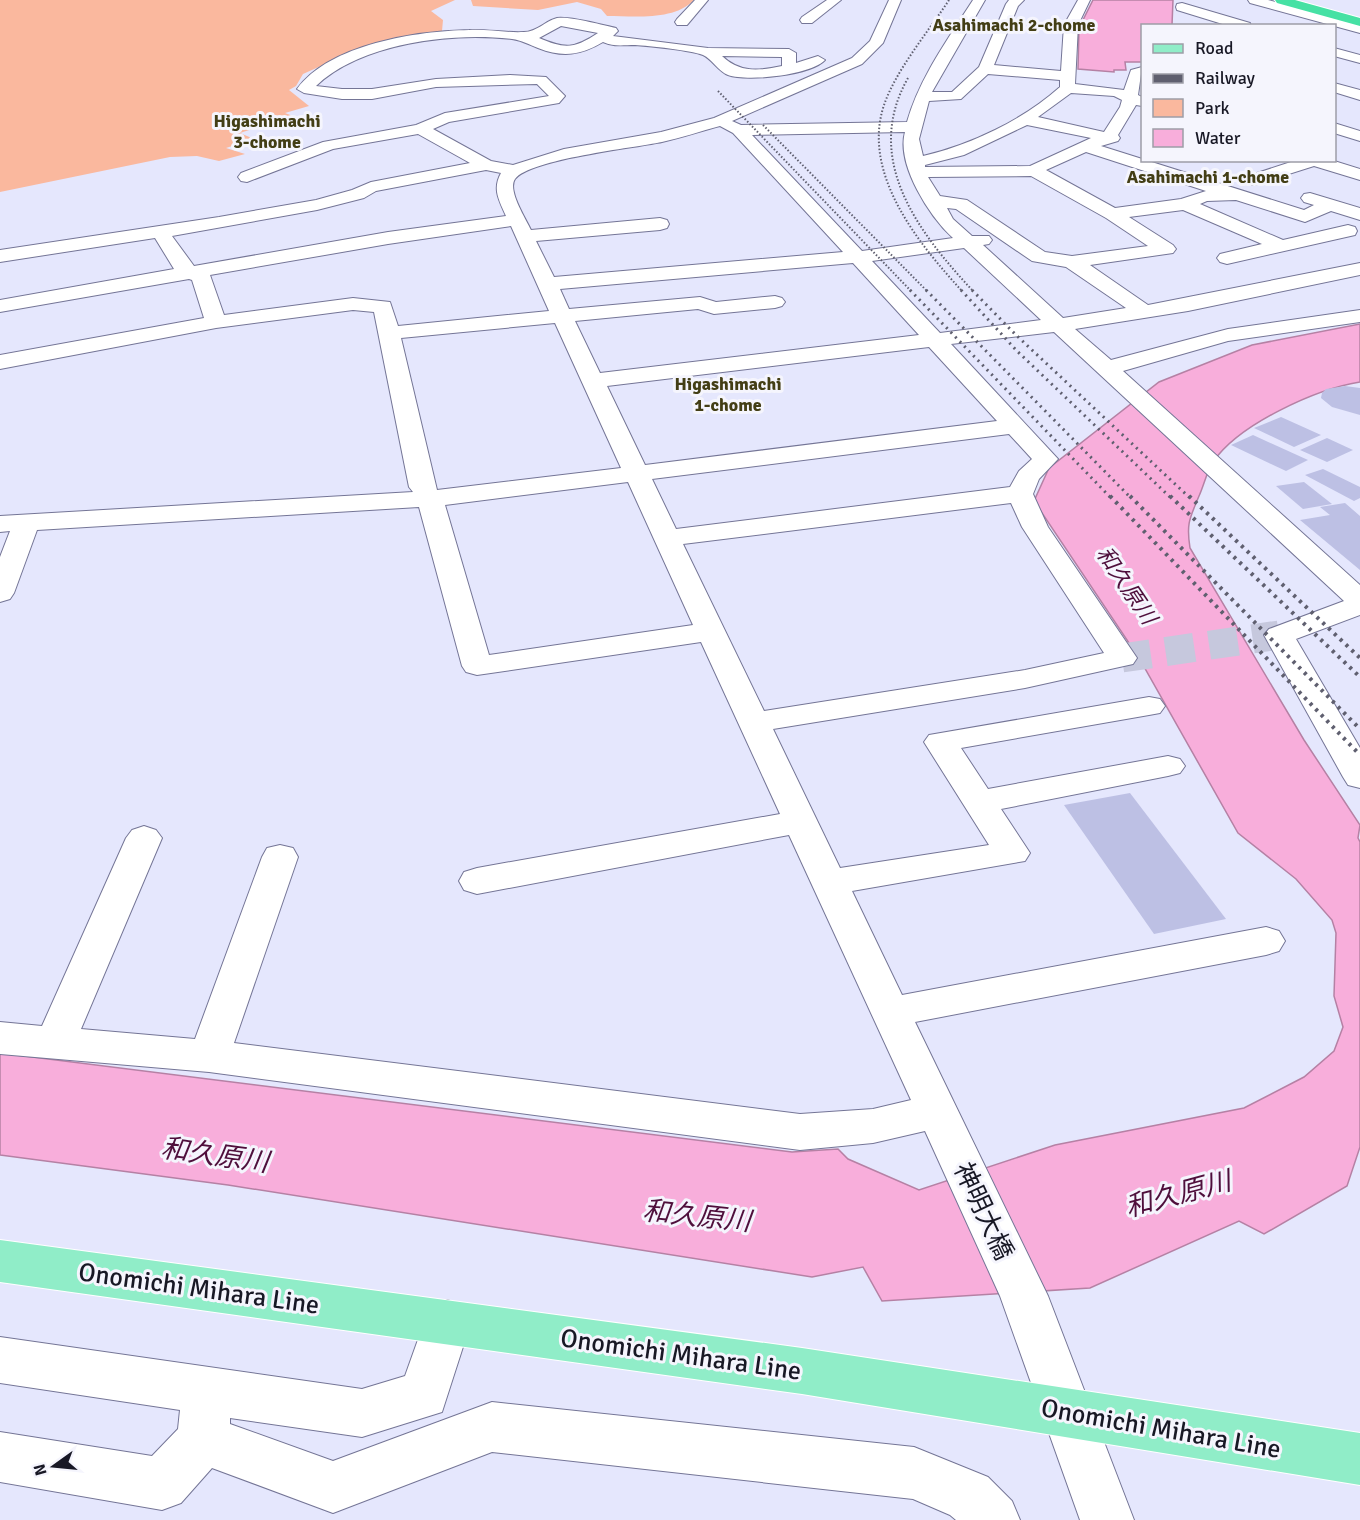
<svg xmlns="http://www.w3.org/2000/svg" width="1360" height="1520" viewBox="0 0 1360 1520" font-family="Signika,'Noto Sans JP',sans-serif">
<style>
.green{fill:#fab89e}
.water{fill:#f8aedb;stroke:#b581a4;stroke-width:1.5}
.building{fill:#bdc0e4}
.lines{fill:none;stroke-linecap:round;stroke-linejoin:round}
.minor-tunnel{stroke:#c6c8dd;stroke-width:29;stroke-dasharray:29 15;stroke-linecap:butt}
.minor-casing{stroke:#747596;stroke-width:2}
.major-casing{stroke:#fff;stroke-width:2}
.highway-casing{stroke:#fff;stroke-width:2}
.minor{fill:#fff;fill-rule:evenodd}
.major{fill:#90edc8;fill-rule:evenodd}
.highway{fill:#46e1a4;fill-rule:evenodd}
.rail-far2{stroke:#5f5f6f;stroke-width:2;stroke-dasharray:1.5 2;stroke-linecap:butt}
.rail-far1{stroke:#5f5f6f;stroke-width:3;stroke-dasharray:2 4.5;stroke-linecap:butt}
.rail{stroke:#5f5f6f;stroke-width:4;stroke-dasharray:3 5;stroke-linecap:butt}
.labels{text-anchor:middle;stroke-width:6;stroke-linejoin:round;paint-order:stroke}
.far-neighbourhood-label{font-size:18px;font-weight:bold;fill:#433e15;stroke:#f5f5fd}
.water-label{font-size:22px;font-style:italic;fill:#4f0f3c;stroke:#f5f5fd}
.near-street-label{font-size:26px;fill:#181825;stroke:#f5f5fd}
.near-water-label{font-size:27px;font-style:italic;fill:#4f0f3c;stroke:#f5f5fd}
</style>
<rect width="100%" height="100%" fill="#e5e7fd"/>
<!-- green -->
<g class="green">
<polygon points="0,0 455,0 431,11 443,20 442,31 363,47 303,74 296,86 289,90 309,106 285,113 293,116 240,133 254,139 226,148 245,154 219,161 197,156 170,157 0,192"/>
<path d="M471 0H694C674 21 634 16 607 16L601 9 577 2 538 10 473 6Z"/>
</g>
<!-- water -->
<g class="water">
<polygon points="1093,0 1173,0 1172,25 1142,26 1142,62 1125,62 1126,70 1114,70 1114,72 1078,69 1079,28"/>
<path d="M1360 324V382C1316 389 1239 424 1213 462 1207 471 1204 485 1199 496 1190 518 1186 523 1190 548L1304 740 1360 825 1358 838 1360 842V1147L1347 1186 1264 1234 1239 1221 1090 1288 882 1301 863 1267 812 1277 228 1185 0 1155V1053L792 1152 838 1149 848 1159 919 1190 1055 1145 1244 1108 1304 1077 1334 1051 1343 1027 1334 996 1336 933 1332 920 1296 879 1238 833 1139 658 1034 501 1049 468 1159 382 1252 345Z"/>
</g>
<!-- building -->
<g class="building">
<polygon points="1345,386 1360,388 1360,415 1332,407 1321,398 1322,393 1326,389"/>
<polygon points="1281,417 1321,435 1294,447 1254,428"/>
<polygon points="1253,435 1308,460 1286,471 1231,445"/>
<polygon points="1327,438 1353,450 1327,462 1300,450"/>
<polygon points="1323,469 1360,487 1360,498 1354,501 1305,475"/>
<polygon points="1304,482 1332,504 1303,509 1276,486"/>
<polygon points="1345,503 1360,516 1360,570 1300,520 1330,515 1320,507"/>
<polygon points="1130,793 1226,919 1154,934 1064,805"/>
</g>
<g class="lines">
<!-- minor-tunnel -->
<polyline class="minor-tunnel" points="1122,658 1279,635"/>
<!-- minor casing -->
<g class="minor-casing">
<g id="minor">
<polygon points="695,0 708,0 687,25 677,25 675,22 677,19"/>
<polygon points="827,0 841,0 812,23 802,23 800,20 802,17"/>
<path d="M889 0H901L883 43 862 64 732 121 741 125 907 122C920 77 948 39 973 0H985L932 92H952L979 67 1006 4 1009 0H1024L1018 6 994 65 1061 71 1064 25 1078 0H1090L1078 25 1075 84 1124 90 1131 70 1142 67 1138 95 1142 97V106L1136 105 1118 135 1120 138 1118 141 1101 146 1304 210 1314 205 1304 202 1301 198 1304 194 1310 193 1360 208V220L1331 211 1305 222 1236 200 1207 201 1200 204 1283 240 1348 225 1355 227 1357 231 1355 235 1227 264 1220 262 1217 258 1220 254 1262 244 1183 210 1129 217 1173 245 1176 249 1173 253 1090 265 1148 305 1360 263V275L1188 311 1075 329 1111 360 1228 329 1360 310V322L1228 341 1123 371 1360 585V615L1296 639 1360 748V788L1348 785 1343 777 1264 635 1269 629 1344 601 1054 332 951 344 1058 459 1039 479 1033 494 1048 527 1137 658 1133 664 1025 688 773 729 840 868 989 845 924 742 929 735 1149 697 1160 699 1165 706 1160 713 1149 715 961 748 988 789 1168 756 1180 759 1185 766 1180 773 1168 776 1001 809 1030 853 1025 861 852 891 902 995 1266 927 1279 931 1285 941 1279 951 1266 955 915 1022 1048 1296 1134 1520H1080L1000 1296 925 1131 873 1143 800 1150 209 1072 0 1054V1022L42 1026 126 838 132 830 144 826 156 830 162 838 81 1029 195 1039 262 857 267 848 280 845 293 848 298 857 234 1043 800 1114 873 1109 911 1100 789 835 477 894 464 890 459 881 464 872 477 868 780 814 701 642 477 675 466 672 462 666 419 507 37 530 14 593 10 599 0 602V557L10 531 0 532V516L413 492 409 487 374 312 353 310 216 328 0 369V355L204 318 192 280 189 279 0 312V300L174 269 155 238 0 262V250L219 217 316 200 352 190 371 182 470 163 418 134 333 149 247 182 241 181 238 177 241 173 323 142 416 125 445 113 549 96 537 84 436 87 372 99H342L304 93 297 89C330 44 417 31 469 30 487 29 506 33 524 32 537 32 545 21 557 18 570 16 602 25 616 28L618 31 613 36 708 48 789 49 796 53V63L818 56 825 60C811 75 748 82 728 75 718 71 712 59 703 55 690 50 649 46 635 45 623 45 614 47 603 42 581 55 563 58 538 48 530 45 521 40 512 39 452 32 361 43 316 86L342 89H372L436 79 510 75 546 77 565 96 559 103 449 122 433 129 491 161 513 165 564 149 661 132 714 118 852 58 870 41ZM561 26 598 33C574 49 565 49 539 38ZM722 56 782 57V66C758 71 740 73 722 56ZM988 74 1060 80V87C1023 120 971 145 923 156L919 139 929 101 961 99ZM1071 93 1114 96 1122 100 1120 107 1104 132 1038 117ZM1027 125 1091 138 1030 166 925 167V165L964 155ZM720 126 733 133 843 252 554 277 536 241 660 230 667 228 669 224 667 220 660 218 531 230C526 219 507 190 515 179 530 159 634 148 662 142 681 138 701 131 720 126ZM905 132C896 165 930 217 953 238L862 251 752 135ZM1086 152 1206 191 1181 199 1115 208 1046 170ZM486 170 501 173C492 189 499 200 506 216L388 232 194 266 172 236 317 210 364 198 376 191ZM1031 176 1106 218 1148 246 1072 256 1045 252 967 200 940 196 928 177ZM947 208 956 209 1032 261 1066 267 1126 308 1063 318 983 245 989 244 992 240 989 236H972L953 219ZM511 226 549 311 398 326 390 302 353 298 224 315 210 275 388 244ZM964 248 1041 320 940 333 872 261ZM853 263 919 335 600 373 575 321 698 309 714 314 775 308 782 306 785 302 782 298 775 296 716 302 700 297 569 309 560 289ZM555 323 621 468 437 490 401 338ZM929 347 997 421 645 465 607 386ZM1009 434 1032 459 1019 471 1010 487 676 529 652 479ZM628 482 693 625 489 655 445 505ZM1011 503 1022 527 1104 653 1025 670 764 711 683 544Z"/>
<polygon points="1248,0 1268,0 1360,25 1360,33 1250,3"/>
<polygon points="1182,3 1250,23 1251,26 1229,26 1177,10 1176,7 1177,4"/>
<polygon points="1334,48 1360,55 1360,63 1334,56"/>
<polygon points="1334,83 1360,90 1360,100 1334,92"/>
<polygon points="1334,123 1360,131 1360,141 1334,133"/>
<polygon points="1297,160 1331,160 1360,169 1360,180 1314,166 1254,185 1248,184 1245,180 1248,176"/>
<polygon points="447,1300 464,1306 471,1322 442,1412 362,1437 230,1418 230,1424 333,1461 492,1402 914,1447 988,1477 1012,1501 1020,1520 956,1520 950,1515 913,1499 492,1452 333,1513 212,1468 181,1503 162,1510 0,1482 0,1432 152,1456 178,1429 180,1410 0,1383 0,1337 362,1389 405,1376 430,1306"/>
</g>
</g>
<!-- major casing -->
<g class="major-casing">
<polygon id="major" points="0,1240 802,1348 1360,1433 1360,1485 802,1394 0,1282"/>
</g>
<!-- highway casing -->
<g class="highway-casing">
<polygon id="highway" points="1275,0 1295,0 1360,18 1360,26 1277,3"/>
</g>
<!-- minor -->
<use href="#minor" class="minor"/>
<!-- major -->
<use href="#major" class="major"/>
<!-- highway -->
<use href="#highway" class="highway"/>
<!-- rail-far2 -->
<g class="rail-far2">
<path d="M949 0C928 32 896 70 884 105 861 174 919 244 962 291"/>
<path d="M908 78C862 159 918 232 973 291"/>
<polyline points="718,91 911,291"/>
<polyline points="763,125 927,291"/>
</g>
<!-- rail-far1 -->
<g class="rail-far1">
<polyline points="910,290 1111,498"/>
<polyline points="926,290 1131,498"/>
<polyline points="961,290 1017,351 1171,498"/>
<polyline points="972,290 1016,335 1190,498"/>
</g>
<!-- rail -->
<g class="rail">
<polyline points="1110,496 1360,755"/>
<polyline points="1130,496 1360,729"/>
<polyline points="1170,496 1360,677"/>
<polyline points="1189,496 1360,658"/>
</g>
</g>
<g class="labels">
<!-- far-neighbourhood labels -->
<g class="far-neighbourhood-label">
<text x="1014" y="31">Asahimachi 2-chome</text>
<text x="267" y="127">Higashimachi<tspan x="267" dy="21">3-chome</tspan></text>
<text x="1208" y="183">Asahimachi 1-chome</text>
<text x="728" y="390">Higashimachi<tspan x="728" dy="21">1-chome</tspan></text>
</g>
<!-- water labels -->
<g class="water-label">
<text transform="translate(1127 585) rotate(56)" y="8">和久原川</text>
</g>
<!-- near-street labels -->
<g class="near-street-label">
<text transform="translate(984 1211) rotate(65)" y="9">神明大橋</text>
<text transform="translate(199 1288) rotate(8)" y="9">Onomichi Mihara Line</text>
<text transform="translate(681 1354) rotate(8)" y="9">Onomichi Mihara Line</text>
<text transform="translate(1161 1428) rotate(10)" y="9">Onomichi Mihara Line</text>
</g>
<!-- near-water labels -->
<g class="near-water-label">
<text transform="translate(215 1155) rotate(8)" y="9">和久原川</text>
<text transform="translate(1178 1194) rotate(-15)" y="9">和久原川</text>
<text transform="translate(697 1216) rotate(6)" y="9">和久原川</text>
</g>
</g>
<!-- legend -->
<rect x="1141" y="24" width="195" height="138" fill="#f5f5fd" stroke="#9d9da7" stroke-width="1.5"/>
<rect x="1153" y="44" width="30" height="9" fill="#90edc8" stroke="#9d9da7" stroke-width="1.5"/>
<text x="1195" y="54" font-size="18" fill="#181825">Road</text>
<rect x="1153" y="74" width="30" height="9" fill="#5f5f6f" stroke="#9d9da7" stroke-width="1.5"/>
<text x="1195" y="84" font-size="18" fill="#181825">Railway</text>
<rect x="1153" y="99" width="30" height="18" fill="#fab89e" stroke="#9d9da7" stroke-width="1.5"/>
<text x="1195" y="114" font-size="18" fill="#181825">Park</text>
<rect x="1153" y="129" width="30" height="18" fill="#f8aedb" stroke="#9d9da7" stroke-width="1.5"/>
<text x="1195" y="144" font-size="18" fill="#181825">Water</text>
<!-- north arrow -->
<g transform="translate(54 1466) rotate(255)" stroke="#f5f5fd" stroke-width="4.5" paint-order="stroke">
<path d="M0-4.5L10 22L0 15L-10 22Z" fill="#181825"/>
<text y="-9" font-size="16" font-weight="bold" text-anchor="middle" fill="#181825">N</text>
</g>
</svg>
